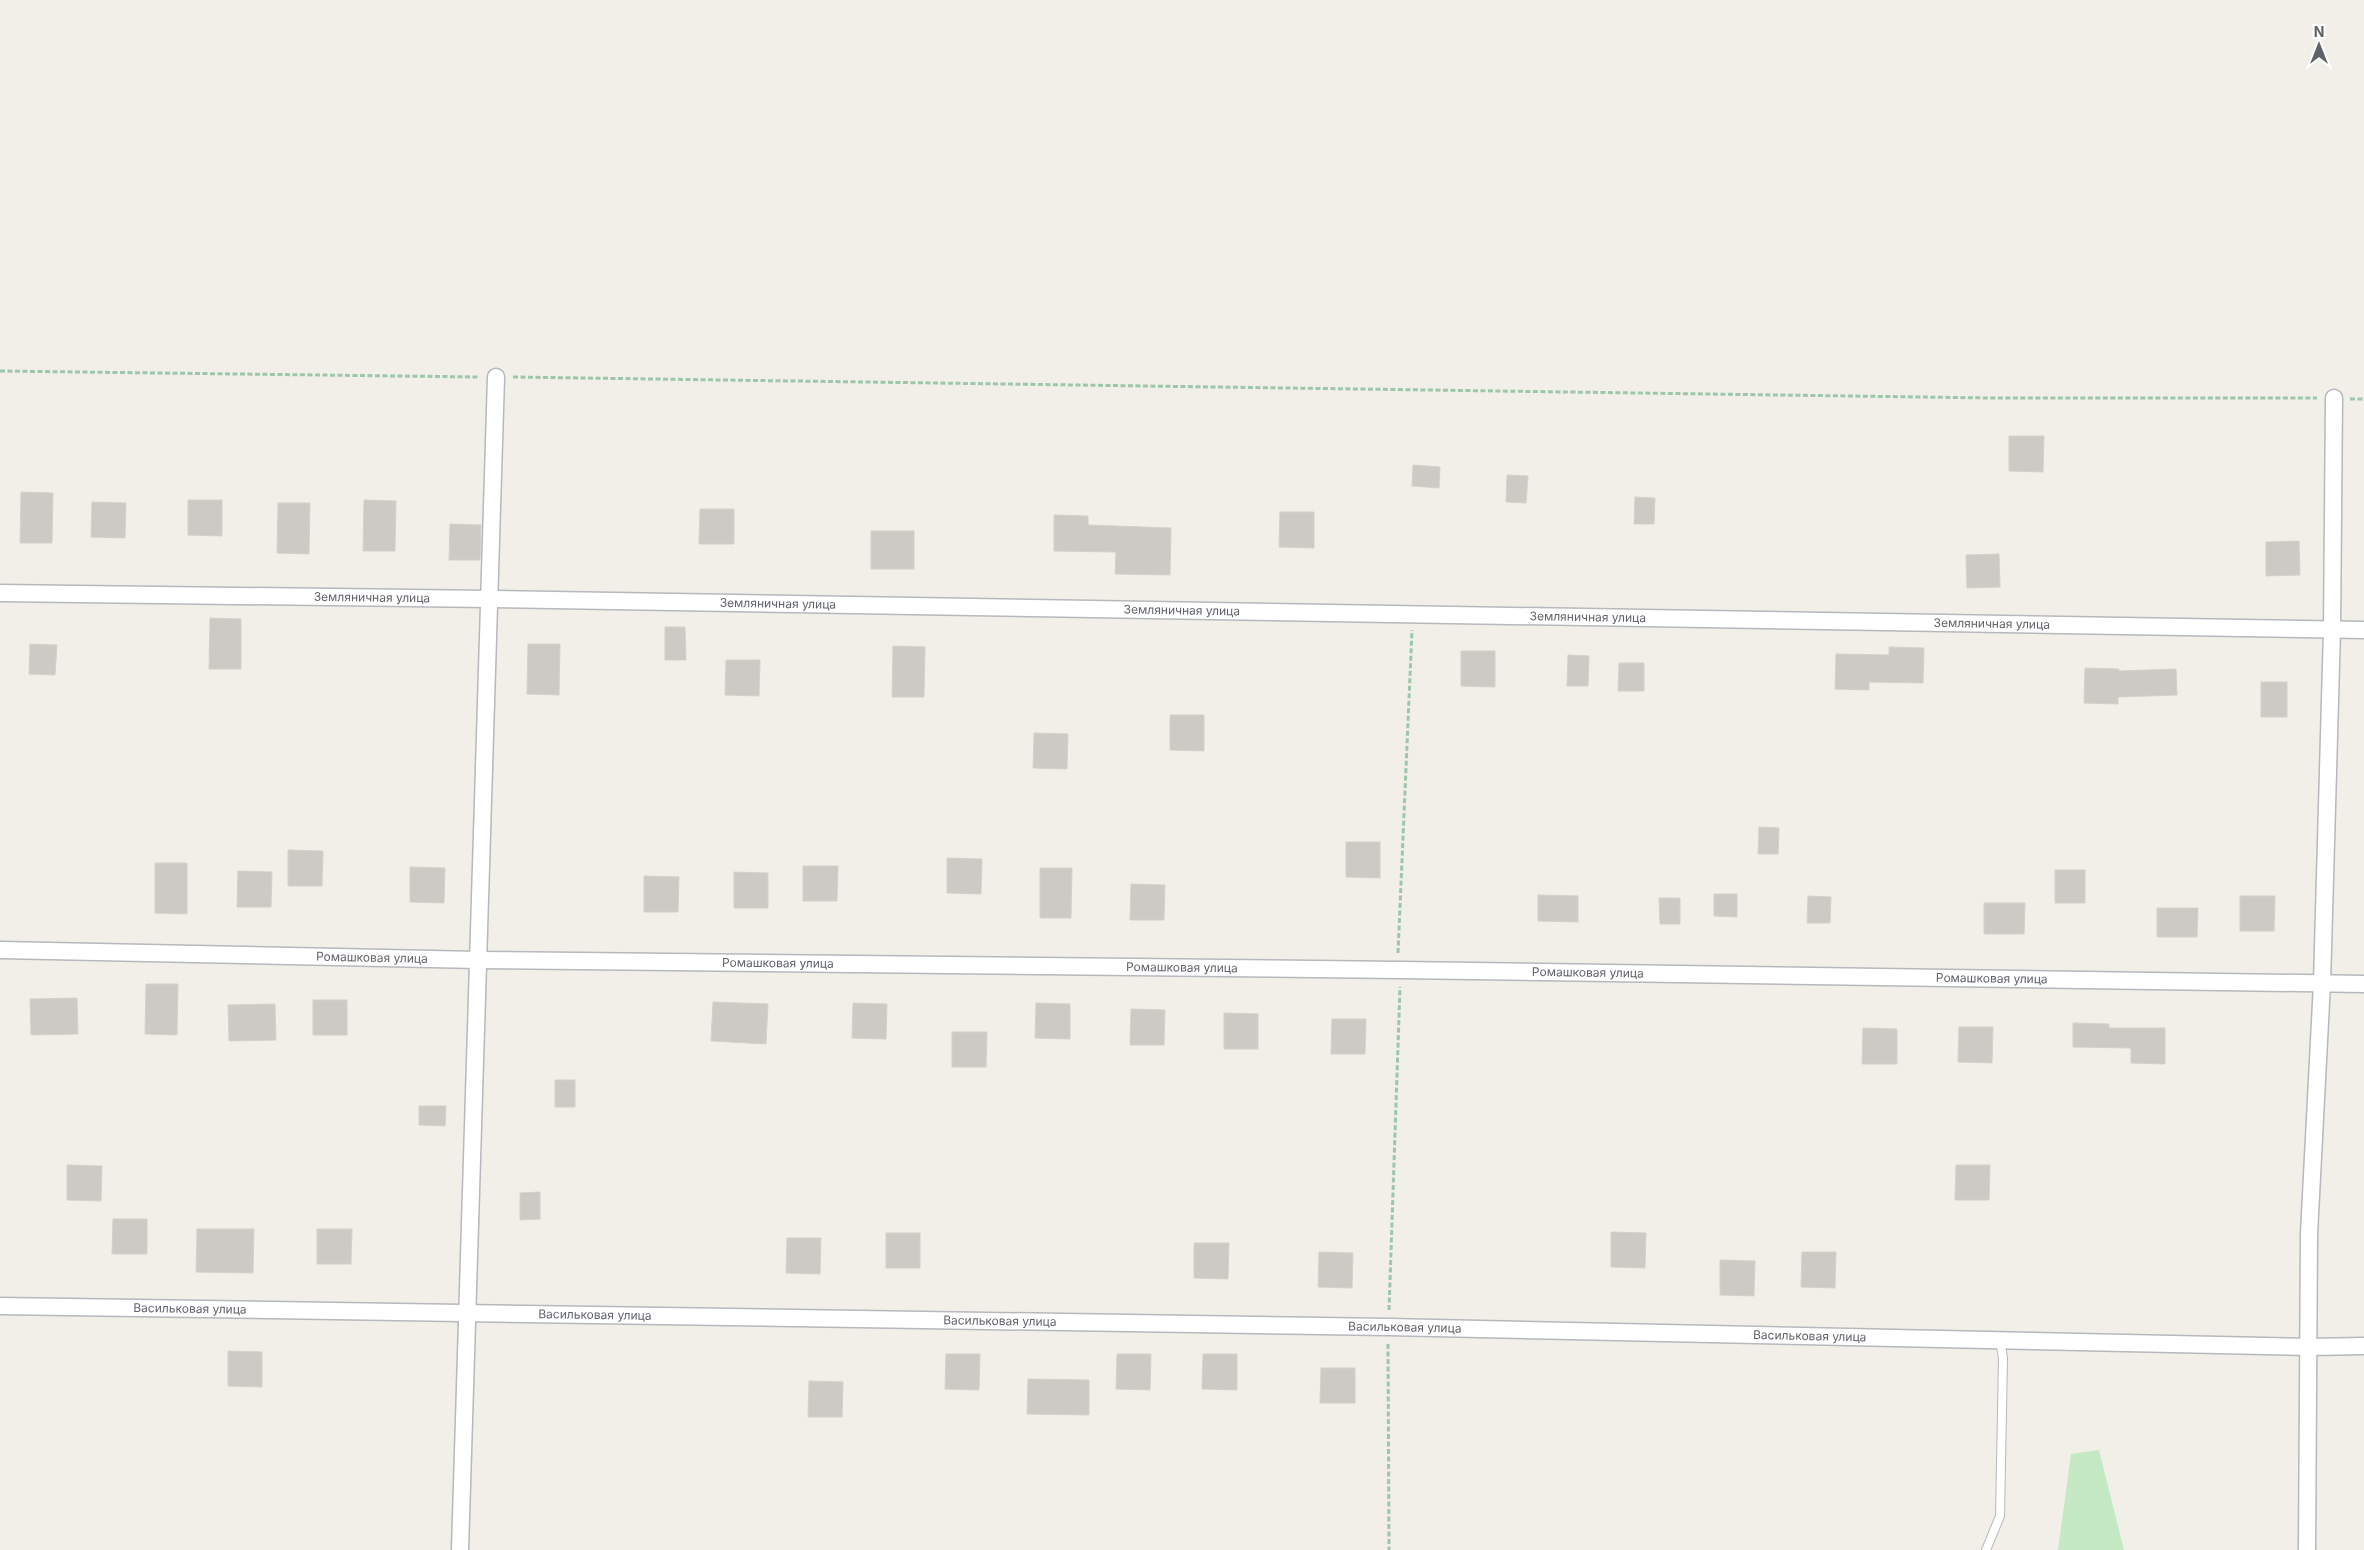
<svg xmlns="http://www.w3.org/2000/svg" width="2364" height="1550" viewBox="0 0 2364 1550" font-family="Inter,sans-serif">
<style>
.green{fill:#c5e8c5}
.building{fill:#cccac5;stroke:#d6d1c6}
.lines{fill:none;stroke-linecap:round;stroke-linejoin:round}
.lane-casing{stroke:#b5b8bc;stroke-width:10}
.street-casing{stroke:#b5b8bc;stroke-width:19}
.path{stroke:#9cc7a9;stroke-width:3;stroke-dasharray:5 2.5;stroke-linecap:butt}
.lane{stroke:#fff;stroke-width:8}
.street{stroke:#fff;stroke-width:16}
.labels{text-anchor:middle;stroke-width:4;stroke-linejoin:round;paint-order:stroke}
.street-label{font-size:12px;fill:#5f6368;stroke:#fff}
</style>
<rect width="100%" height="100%" fill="#f1efe8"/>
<!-- green -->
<polygon class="green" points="2099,1450 2124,1550 2058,1550 2071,1454"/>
<!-- building -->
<g class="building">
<polygon points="2009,436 2044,436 2043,472 2009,471"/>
<polygon points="1413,465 1440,467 1439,488 1412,486"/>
<polygon points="1507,475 1528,476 1526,503 1506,502"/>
<polygon points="21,492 53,493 52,543 20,543"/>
<polygon points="1635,497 1655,498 1654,524 1634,524"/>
<polygon points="188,500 222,500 222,536 188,535"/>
<polygon points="364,500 396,501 395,551 363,551"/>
<polygon points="92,502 126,503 125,538 91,537"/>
<polygon points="278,503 310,503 309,554 277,553"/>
<polygon points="700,509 734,509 734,544 699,544"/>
<polygon points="1280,512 1314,512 1314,548 1279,547"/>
<polygon points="1054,515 1088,516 1088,525 1171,528 1170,575 1115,574 1116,552 1054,551"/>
<polygon points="450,524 481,525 480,560 449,560"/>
<rect x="871" y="531" width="43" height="38"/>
<polygon points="2299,541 2300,575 2266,576 2266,542"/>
<polygon points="1999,554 2000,587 1967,588 1966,555"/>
<polygon points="210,618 241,619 241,669 209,669"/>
<polygon points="665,627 685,627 686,660 665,660"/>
<polygon points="30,644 57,645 55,675 29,674"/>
<polygon points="528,644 560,644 559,695 527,694"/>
<polygon points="893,646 925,647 924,697 892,697"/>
<polygon points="1889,647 1924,648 1923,683 1869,682 1869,690 1835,689 1836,654 1889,655"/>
<polygon points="1461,651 1495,651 1495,687 1461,686"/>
<polygon points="1568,655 1589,656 1588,686 1567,686"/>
<polygon points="726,660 760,660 759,696 725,695"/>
<polygon points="1619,663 1644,663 1644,691 1618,691"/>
<polygon points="2085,668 2119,669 2119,671 2176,669 2177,695 2118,697 2118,704 2084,703"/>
<rect x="2261" y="682" width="26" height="35"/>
<polygon points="1170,715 1204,715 1204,751 1170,750"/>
<polygon points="1034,733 1068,734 1067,769 1033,768"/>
<polygon points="1759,827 1779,828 1778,854 1758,854"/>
<polygon points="1346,842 1380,842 1380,878 1346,877"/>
<polygon points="288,850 323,851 322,886 288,886"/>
<polygon points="947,858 982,859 981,894 947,893"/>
<polygon points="155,863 187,863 187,914 155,913"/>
<polygon points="803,866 838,866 837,901 803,901"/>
<polygon points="410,867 445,868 444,903 410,902"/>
<polygon points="1040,868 1072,868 1071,918 1040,918"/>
<rect x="2055" y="870" width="30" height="33"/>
<polygon points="238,871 272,872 271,907 237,907"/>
<polygon points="734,872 768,873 768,908 734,908"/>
<polygon points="644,876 679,877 678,912 644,912"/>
<polygon points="1131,884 1165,885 1164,920 1130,920"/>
<polygon points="1714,894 1737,894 1737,917 1714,916"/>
<polygon points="1538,895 1578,896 1578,922 1538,921"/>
<polygon points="1808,896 1831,897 1830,923 1807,923"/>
<polygon points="2240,896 2275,896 2274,931 2240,931"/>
<polygon points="1659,898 1680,898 1680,924 1660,924"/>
<polygon points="1984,903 2025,903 2024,934 1984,934"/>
<polygon points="2157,908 2198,908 2197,937 2157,937"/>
<polygon points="146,984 178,984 177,1035 145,1034"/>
<polygon points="77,998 78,1034 31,1035 30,999"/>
<rect x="313" y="1000" width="34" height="35"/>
<polygon points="713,1002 768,1004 766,1044 711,1041"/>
<polygon points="853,1003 887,1004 886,1039 852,1038"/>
<polygon points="1036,1003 1070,1004 1070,1039 1035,1038"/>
<polygon points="275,1004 276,1040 229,1041 228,1005"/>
<polygon points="1131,1009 1165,1010 1164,1045 1130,1045"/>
<polygon points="1224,1013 1258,1014 1258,1049 1224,1049"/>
<polygon points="1332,1019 1366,1019 1365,1054 1331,1054"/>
<polygon points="2073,1023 2109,1024 2109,1028 2165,1028 2165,1064 2131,1063 2131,1048 2073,1047"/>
<polygon points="1959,1027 1993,1027 1992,1063 1958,1062"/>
<polygon points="1863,1028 1897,1029 1897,1064 1862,1064"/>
<polygon points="952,1032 987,1032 986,1067 952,1067"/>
<rect x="555" y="1080" width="20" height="27"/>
<polygon points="419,1106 446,1106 445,1126 419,1125"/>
<polygon points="67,1165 102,1166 101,1201 67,1200"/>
<polygon points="1956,1165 1990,1165 1989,1200 1955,1200"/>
<polygon points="540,1192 540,1219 520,1220 520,1193"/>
<polygon points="113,1219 147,1219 147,1254 112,1254"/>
<polygon points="197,1229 254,1229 253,1273 196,1272"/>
<polygon points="317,1229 352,1229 351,1264 317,1264"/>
<polygon points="1611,1232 1646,1233 1645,1268 1611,1267"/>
<rect x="886" y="1233" width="34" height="35"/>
<polygon points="787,1238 821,1238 820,1274 786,1273"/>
<polygon points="1194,1243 1229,1243 1228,1279 1194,1278"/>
<polygon points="1319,1252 1353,1253 1352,1288 1318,1287"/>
<polygon points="1802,1252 1836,1252 1835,1288 1801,1287"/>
<polygon points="1720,1260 1755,1261 1754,1296 1720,1295"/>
<polygon points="228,1351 262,1352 262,1387 228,1386"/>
<polygon points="946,1354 980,1354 979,1390 945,1389"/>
<polygon points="1117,1354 1151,1354 1150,1390 1116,1389"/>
<polygon points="1203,1354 1237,1354 1237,1390 1202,1389"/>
<polygon points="1321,1368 1355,1368 1355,1403 1320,1403"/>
<polygon points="1028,1379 1089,1380 1089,1415 1027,1414"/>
<polygon points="809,1381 843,1382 842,1417 808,1417"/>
</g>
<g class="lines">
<!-- lane casing -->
<g class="lane-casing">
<polyline id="lane" points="1986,1550 2000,1516 2003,1358 2000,1340"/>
</g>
<!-- street casing -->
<g class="street-casing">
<g id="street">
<path id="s1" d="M0 593 489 599 2364 630"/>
<path id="s2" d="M0 950 478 960 1401 970 2364 984"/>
<path id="s3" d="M0 1306 1388 1327 2309 1347 2364 1346"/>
<polyline points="460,1550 496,377"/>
<polyline points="2307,1550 2309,1234 2322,983 2332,630 2334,398"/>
</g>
</g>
<!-- path -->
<g class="path">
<polyline points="0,371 479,377"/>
<polyline points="513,377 1990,398 2317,398"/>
<polyline points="2350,399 2364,399"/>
<polyline points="1398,953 1412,630"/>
<polyline points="1389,1310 1400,987"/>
<polyline points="1388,1344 1389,1550"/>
</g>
<!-- lane -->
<use href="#lane" class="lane"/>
<!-- street -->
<use href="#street" class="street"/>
</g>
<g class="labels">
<!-- street labels -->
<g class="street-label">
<text dy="4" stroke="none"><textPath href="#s1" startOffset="372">Земляничная улица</textPath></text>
<text dy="4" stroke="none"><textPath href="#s1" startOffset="778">Земляничная улица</textPath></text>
<text dy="4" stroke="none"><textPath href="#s1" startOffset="1182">Земляничная улица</textPath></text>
<text dy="4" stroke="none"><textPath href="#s1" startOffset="1588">Земляничная улица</textPath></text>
<text dy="4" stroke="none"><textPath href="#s1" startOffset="1992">Земляничная улица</textPath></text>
<text dy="4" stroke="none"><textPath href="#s2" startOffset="372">Ромашковая улица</textPath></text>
<text dy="4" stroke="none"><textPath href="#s2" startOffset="778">Ромашковая улица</textPath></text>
<text dy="4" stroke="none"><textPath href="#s2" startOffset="1182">Ромашковая улица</textPath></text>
<text dy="4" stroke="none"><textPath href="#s2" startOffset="1588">Ромашковая улица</textPath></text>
<text dy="4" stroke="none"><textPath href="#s2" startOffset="1992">Ромашковая улица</textPath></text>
<text dy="4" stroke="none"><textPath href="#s3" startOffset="190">Васильковая улица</textPath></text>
<text dy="4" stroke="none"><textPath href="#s3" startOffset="595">Васильковая улица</textPath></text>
<text dy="4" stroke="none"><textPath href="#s3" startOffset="1000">Васильковая улица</textPath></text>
<text dy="4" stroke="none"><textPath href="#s3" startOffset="1405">Васильковая улица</textPath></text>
<text dy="4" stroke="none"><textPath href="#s3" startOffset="1810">Васильковая улица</textPath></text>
</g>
</g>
<!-- north arrow -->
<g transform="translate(2319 45)" stroke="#ffffff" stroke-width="4" paint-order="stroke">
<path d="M0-4L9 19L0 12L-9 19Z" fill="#5f6368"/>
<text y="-8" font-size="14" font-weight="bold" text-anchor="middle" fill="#5f6368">N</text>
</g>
</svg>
